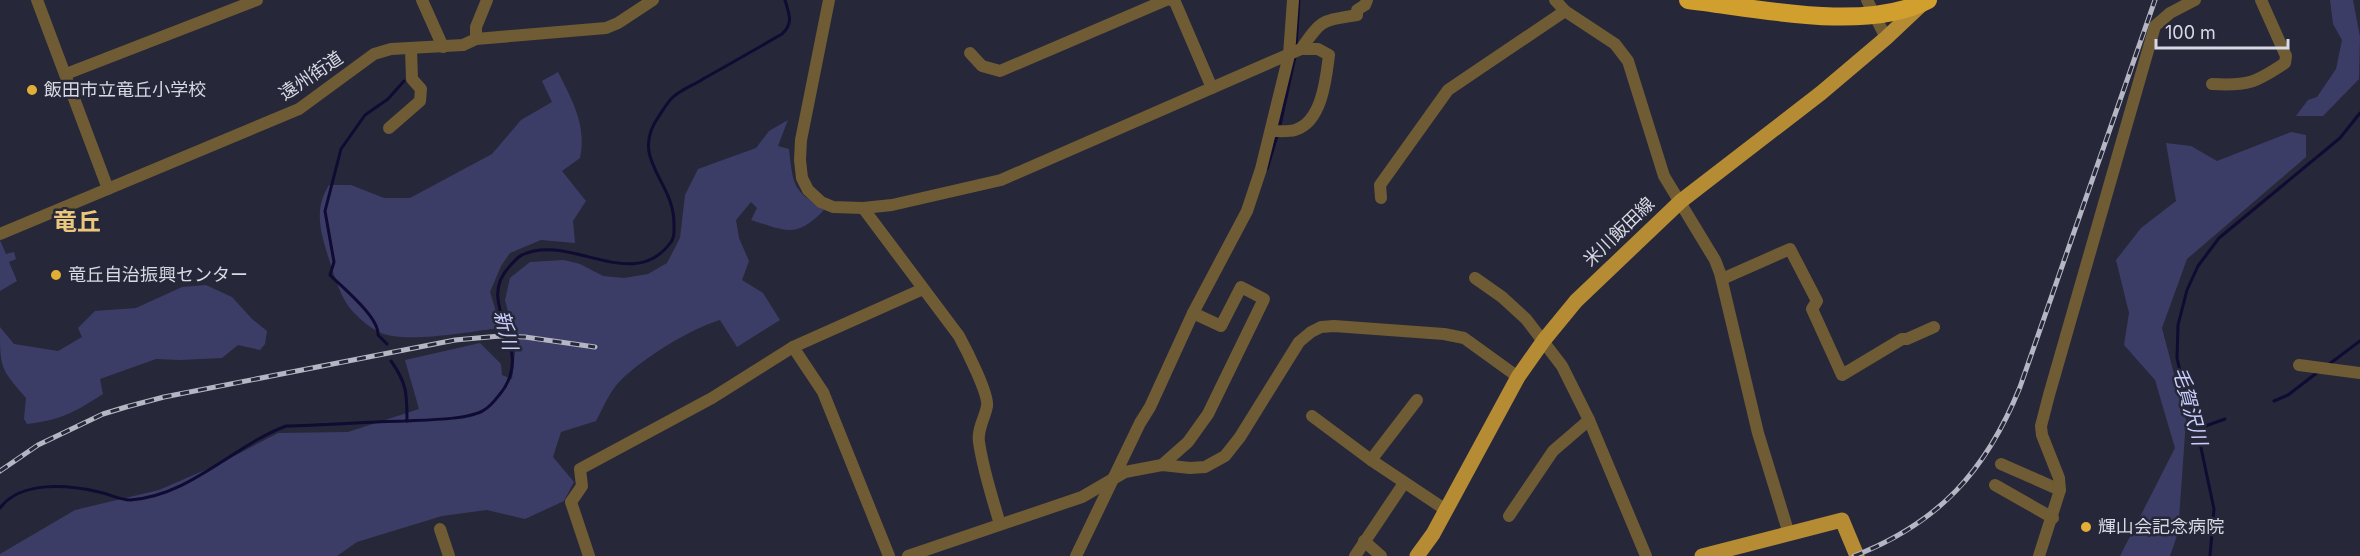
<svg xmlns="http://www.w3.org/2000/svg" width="2360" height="556" viewBox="0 0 2360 556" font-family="Inter,'Noto Sans JP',sans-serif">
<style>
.green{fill:#3c3d67}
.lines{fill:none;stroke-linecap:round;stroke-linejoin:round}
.stream{stroke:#0f0b33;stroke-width:3}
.minor{stroke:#6f5b34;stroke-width:12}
.major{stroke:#b58c33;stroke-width:15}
.highway{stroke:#d09f2e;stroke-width:18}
.rail-casing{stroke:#b5b6c3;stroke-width:5}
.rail{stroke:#262738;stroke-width:3;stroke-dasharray:9;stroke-linecap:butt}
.poi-dot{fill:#e3ae35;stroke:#262738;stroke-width:2}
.labels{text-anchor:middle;stroke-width:5;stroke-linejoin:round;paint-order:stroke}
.street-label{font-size:18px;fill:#d8d9e5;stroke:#262738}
.poi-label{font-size:18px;fill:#d8d9e5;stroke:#262738;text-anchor:start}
.water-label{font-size:20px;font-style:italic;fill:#cbcffd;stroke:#262738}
.district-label{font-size:24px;font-weight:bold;fill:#ebc67d;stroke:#262738}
</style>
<rect width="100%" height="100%" fill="#262738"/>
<!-- green -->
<g class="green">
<polygon points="2330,0 2353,0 2360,37 2359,79 2323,116 2296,116 2308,100 2317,97 2336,69 2342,40 2333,24"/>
<path d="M558 72C572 100 587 125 580 158L562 171 586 201 573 221 575 243 541 240 510 253 501 266 490 292 501 328C471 331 408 344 381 333 371 329 356 316 349 307 339 293 333 272 328 256 320 230 314 209 329 185H351L384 198H410L492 154 521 120 552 102 542 81Z"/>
<path d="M788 120 778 146 789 149C793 186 793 190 824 210 796 239 786 231 751 220L757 208 751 202 736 220 739 238 749 261 742 280 763 293 780 320 737 347 720 320C690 329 643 358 620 381 610 391 603 408 596 421L561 432 553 457 574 482 564 501 525 519 487 510 442 516 357 542 337 556H0V554L75 510 159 490 219 464 278 433 348 432 419 409 405 360 480 343 501 364 502 375 512 379 516 344 505 300 510 278 530 262 564 260 580 264 603 276 624 278 648 274 667 263 680 238 685 195 698 169 756 148 769 131Z"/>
<polygon points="2291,132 2306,135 2306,157 2187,259 2162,328 2186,420 2178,533 2170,556 2120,556 2175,448 2155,380 2124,345 2129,313 2116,260 2141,228 2176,201 2166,143 2191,146 2217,161"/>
<polygon points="0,240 6,254 14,252 16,259 9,262 17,281 0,291"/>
<path d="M206 285 232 297 252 319 267 331 265 344 260 350 238 345 222 358 180 360 156 359 100 379 103 394C75 412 61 420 27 424L24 419 26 398C0 368 0 368 0 327L14 344 58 351 82 337 78 328 95 311 136 308 182 287Z"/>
</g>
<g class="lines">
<!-- stream -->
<g class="stream">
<polyline points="1296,46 1299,0"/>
<polyline points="1280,125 1295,57"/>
<polyline points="1267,169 1277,136"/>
<path d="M387 344 378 335C379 317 343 288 330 275L334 262 325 211 341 149 365 115 388 99 404 81"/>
<path d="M391 361C407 383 407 394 407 421"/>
<polyline points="2328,365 2360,341"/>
<polyline points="2274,401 2288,395 2318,372"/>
<polyline points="2197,429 2225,419"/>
<path d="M0 508C21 480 69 485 99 492 109 494 120 500 130 500 190 496 233 446 286 426 326 425 365 422 404 421 422 420 470 420 484 410 490 407 496 399 500 394 538 348 473 305 509 267 513 263 517 257 522 255 570 232 633 295 671 242 675 237 674 231 674 225 675 180 628 160 659 116 663 110 667 103 672 98 680 90 694 85 703 79 730 64 756 49 782 34 794 23 789 14 785 0"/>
<polyline points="2210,556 2214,509 2193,410 2184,388 2177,358 2178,325 2187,290 2198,266 2219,238 2340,138 2360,113"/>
</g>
<!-- minor -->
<g class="minor">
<polyline points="37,0 108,189"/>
<polyline points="422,0 443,47"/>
<path d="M829 0 801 140 800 160 802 178 808 190 821 202 833 207 863 208 892 205 1001 180 1301 49C1322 19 1321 21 1357 15V10L1365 5 1367 0"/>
<polyline points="1171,0 1175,2 1212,88"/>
<polyline points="1555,0 1565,11 1615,44 1628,61 1664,176 1715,260 1720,273 1758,433 1789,534"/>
<polyline points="1867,0 1886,38"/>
<polyline points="476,39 476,27 487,0"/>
<polyline points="970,53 982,66 1000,71 1166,0"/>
<polyline points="66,74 257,0"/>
<path d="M2212 84C2248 86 2255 83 2285 63L2286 56 2261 0"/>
<polyline points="389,128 420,101 421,89 412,79 411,49"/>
<path d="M1271 131C1279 131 1288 132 1295 130 1322 122 1326 79 1329 55L1318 49H1301"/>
<polyline points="1381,198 1380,185 1448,90 1565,11"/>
<path d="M863 208 959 336C966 349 989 394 987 406 985 418 977 429 979 442 983 470 992 497 1000 524"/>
<polyline points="0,234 299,109 374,54 391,49 463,45 476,39 606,28 618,23 653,0"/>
<polyline points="1475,278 1502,297 1526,319 1562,366 1589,420 1646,556"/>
<polyline points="1722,279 1790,249 1817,301 1812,309 1842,375 1902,339 1907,339 1934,327"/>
<polyline points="793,347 823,392 889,556"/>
<polyline points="2299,365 2360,373"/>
<polyline points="1312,416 1371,460 1446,510"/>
<polyline points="1371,460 1417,400"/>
<polyline points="2001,464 2060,490"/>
<polyline points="1162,465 1188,442 1208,414 1264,299 1241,287 1221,326 1193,313"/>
<polyline points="1995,485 2053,518"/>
<polyline points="1509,516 1553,451 1589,420"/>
<polyline points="440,529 449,556"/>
<polyline points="1364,541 1381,556"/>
<polyline points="589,556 571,502 582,486 580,469 712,398 793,347 923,289"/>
<polyline points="908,556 1082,497 1125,472 1162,465 1190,468 1205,467 1225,456 1240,437 1299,342 1311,332 1321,327 1334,326 1444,334 1464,338 1518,377"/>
<polyline points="1076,556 1140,423 1150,407 1193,313 1247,211 1261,169 1289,55 1293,0"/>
<polyline points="1355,556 1404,483"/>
<polyline points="2039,556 2060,490 2059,478 2042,435 2041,426 2049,395 2155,26 2170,13 2195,0"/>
</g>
<!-- major -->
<g class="major">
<polyline points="1417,556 1433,534 1518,377 1544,340 1576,301 1681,201 1821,93 1886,38 1921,5"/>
<polyline points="1702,556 1842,520 1857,556"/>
</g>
<!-- highway -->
<path class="highway" d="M1688 0C1757 8 1865 33 1928 0"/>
<!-- rail casing -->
<g class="rail-casing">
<g id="rail">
<polyline points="0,471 38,445 103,414 126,407 164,397 455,340 500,336 525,337 595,347"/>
<path d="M1854 556C1939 523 1986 471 2020 387L2155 0"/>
</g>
</g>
<!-- rail -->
<use href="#rail" class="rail"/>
</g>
<!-- markers -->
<g class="poi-dot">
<circle cx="32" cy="90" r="6"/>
<circle cx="56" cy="275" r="6"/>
<circle cx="2086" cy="527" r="6"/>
</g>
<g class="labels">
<!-- street labels -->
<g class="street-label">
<text transform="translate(311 76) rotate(-34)" y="6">遠州街道</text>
<text transform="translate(1619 232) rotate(-44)" y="6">米川飯田線</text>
</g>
<!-- poi labels -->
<g class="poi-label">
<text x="44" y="96">飯田市立竜丘小学校</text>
<text x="68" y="281">竜丘自治振興センター</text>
<text x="2098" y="533">輝山会記念病院</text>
</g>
<!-- water labels -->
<g class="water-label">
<text transform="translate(506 330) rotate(76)" y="7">新川</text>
<text transform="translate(2190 406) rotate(75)" y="7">毛賀沢川</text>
</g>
<!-- district labels -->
<g class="district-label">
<text x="77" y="230">竜丘</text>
</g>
</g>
<!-- scale -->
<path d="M2156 39v9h132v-9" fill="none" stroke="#d8d9e5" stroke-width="3"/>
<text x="2165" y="39" font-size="18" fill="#d8d9e5" stroke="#262738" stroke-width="4.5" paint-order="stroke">100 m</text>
</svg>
